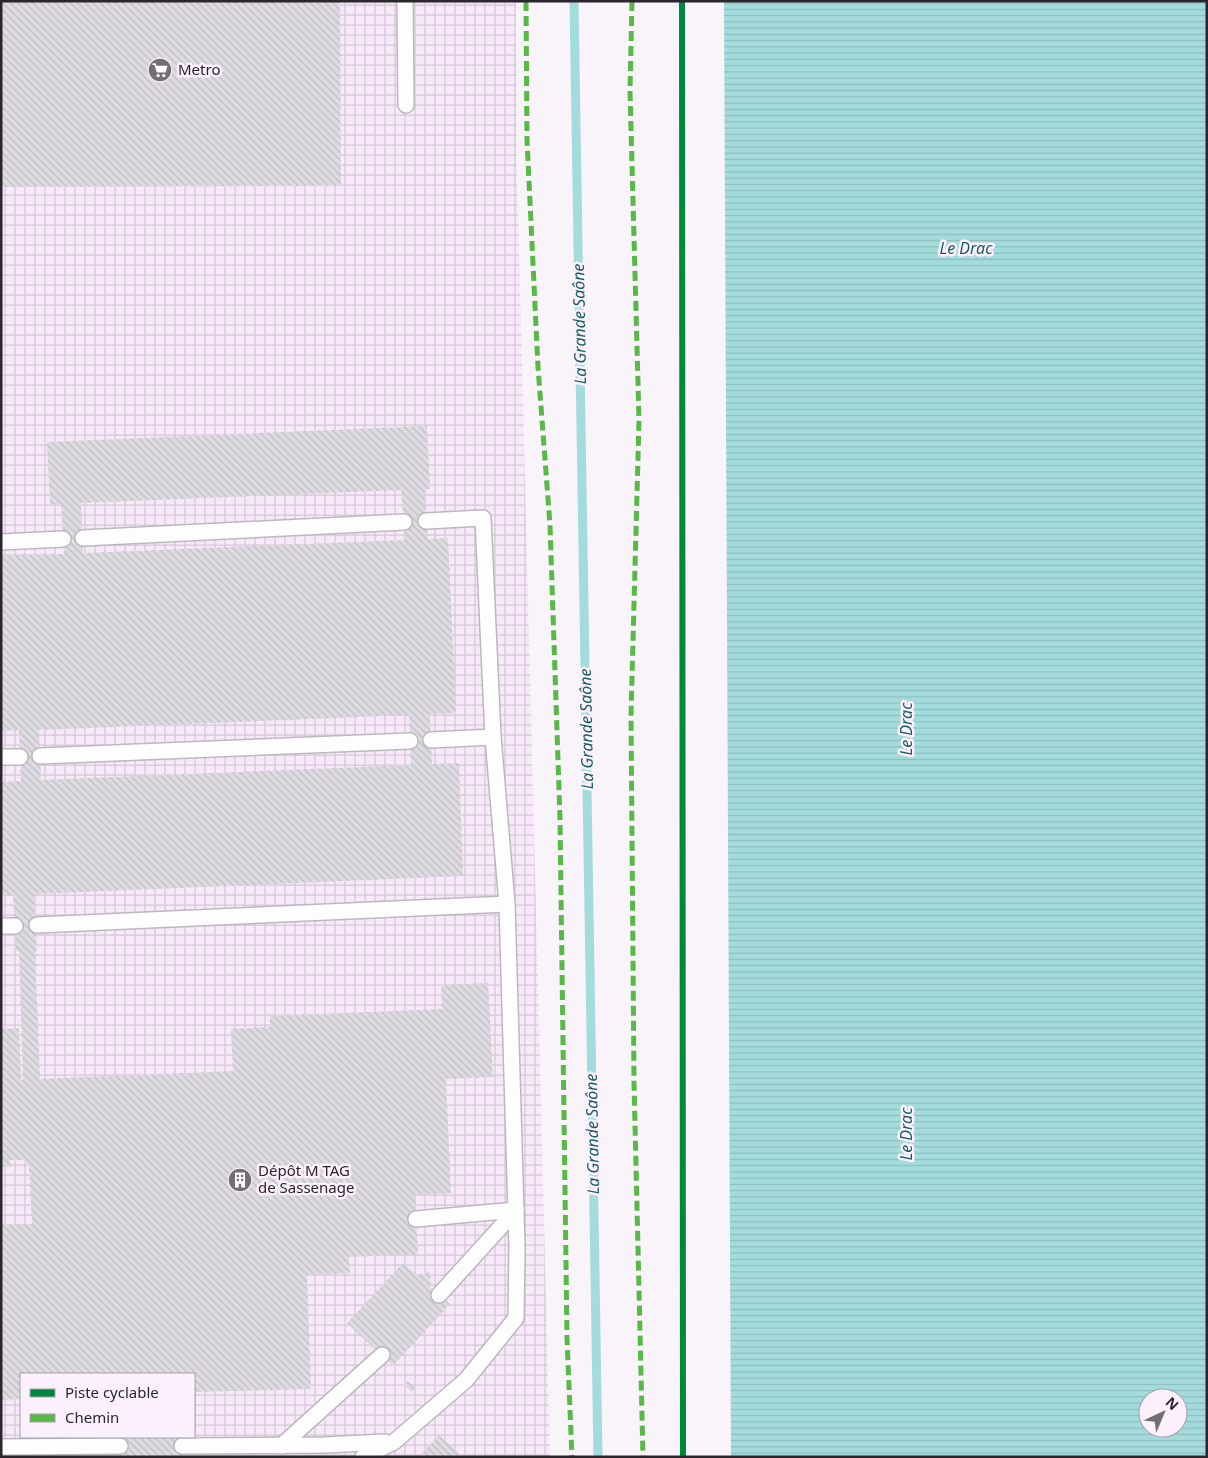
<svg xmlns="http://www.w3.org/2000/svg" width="1208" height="1458" viewBox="0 0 1208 1458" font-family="'Noto Sans',sans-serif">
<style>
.industrial{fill:url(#industrial-grid);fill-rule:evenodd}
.water{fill:url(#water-rules);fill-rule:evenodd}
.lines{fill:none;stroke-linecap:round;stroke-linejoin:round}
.stream{stroke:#a4dcdd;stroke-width:9}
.building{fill:url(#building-back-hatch);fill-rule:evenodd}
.service-casing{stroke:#bdb8be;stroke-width:18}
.service{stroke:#fefdfe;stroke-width:15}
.quiet{stroke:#58b947;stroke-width:5;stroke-dasharray:10 5;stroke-linecap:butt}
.cycleway-casing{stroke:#fcf0fd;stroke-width:9}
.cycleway{stroke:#00873e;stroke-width:6}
.labels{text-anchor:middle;stroke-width:5;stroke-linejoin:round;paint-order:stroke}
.poi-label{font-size:15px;fill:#2b262c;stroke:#fcf0fd;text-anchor:start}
.water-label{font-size:16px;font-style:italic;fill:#175e5e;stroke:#fcf0fd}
</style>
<defs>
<pattern id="industrial-grid" width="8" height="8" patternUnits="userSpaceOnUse" patternTransform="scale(1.25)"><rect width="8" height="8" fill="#f7e9f9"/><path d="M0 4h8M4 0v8" fill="none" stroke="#d4c8d6"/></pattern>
<pattern id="water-rules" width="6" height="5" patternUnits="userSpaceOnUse" patternTransform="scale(1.25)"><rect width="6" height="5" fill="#a4dcdd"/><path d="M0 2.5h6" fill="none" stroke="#8dbdbe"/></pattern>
<pattern id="building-back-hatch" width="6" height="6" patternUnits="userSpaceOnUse" patternTransform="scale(1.25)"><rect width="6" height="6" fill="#dedce2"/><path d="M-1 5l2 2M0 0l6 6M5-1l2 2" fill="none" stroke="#bfbdc2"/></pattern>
</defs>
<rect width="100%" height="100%" fill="#f9f3fa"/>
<!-- industrial -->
<path class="industrial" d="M1 1H516L517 171 550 1457H1ZM21 1374H194V1437H21Z"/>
<!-- water -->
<path class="water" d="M724 1H1207V1457H731ZM1148 1398H1178V1428H1148Z"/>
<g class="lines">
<!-- stream -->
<polyline class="stream" points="574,1 598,1457"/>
</g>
<!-- building -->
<g class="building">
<polygon points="1,1 340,1 341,186 1,187"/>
<path d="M427 426 430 489H424L428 539 448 538 456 713 430 714 432 764 459 763 463 876 34 894 37 951H35L40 1079 233 1071 231 1029 270 1027V1016L442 1009 441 985 488 983 493 1077 446 1079 451 1193 415 1195 418 1254 349 1257 350 1273 307 1275 311 1389 194 1392V1374H21V1399L1 1400V1225L32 1224 29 1166H26L25 1160H10L11 1167H1V1029L19 1028 21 1080H23L19 951H16L13 895H1V782L21 781 19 730 1 731V556L64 554 61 504H50L47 442ZM401 490 405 540 83 553 81 503ZM409 715 411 765 41 780 39 730Z"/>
<polygon points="403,1263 418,1276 421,1273 425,1275 428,1271 433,1276 429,1279 432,1283 429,1286 450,1304 393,1366 347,1323"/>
<polygon points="408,1381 415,1388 412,1392 404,1385"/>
<polygon points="439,1435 463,1457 425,1457 421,1454"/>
<rect x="120" y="1437" width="62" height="20"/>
</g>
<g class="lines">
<!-- service casing -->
<g class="service-casing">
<g id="service">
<polyline points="405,1 406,105"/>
<polyline points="83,538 404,522"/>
<polyline points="1,542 63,539"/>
<polyline points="431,740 493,737"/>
<polyline points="40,756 410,741"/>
<polyline points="1,757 20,757"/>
<polyline points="37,925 507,904"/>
<polyline points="1,926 15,926"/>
<polyline points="416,1219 516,1210"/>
<polyline points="439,1295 516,1210"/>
<polyline points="182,1446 325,1445 385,1442"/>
<polyline points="281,1446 382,1355"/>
<polyline points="1,1447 120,1446"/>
<polyline points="363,1457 394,1442 466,1380 516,1318 517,1247 507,904 493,737 483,518 426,521"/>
</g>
</g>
<!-- service -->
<use href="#service" class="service"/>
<!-- quiet -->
<g class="quiet">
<polyline points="526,1 527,140 538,367 550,525 560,819 567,1339 572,1457"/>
<polyline points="632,1 630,91 639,420 631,715 634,1082 643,1457"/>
</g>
<!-- cycleway casing -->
<g class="cycleway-casing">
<polyline id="cycleway" points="682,1 683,1457"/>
</g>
<!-- cycleway -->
<use href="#cycleway" class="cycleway"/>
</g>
<!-- icons -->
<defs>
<g id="supermarket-disc" transform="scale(1.25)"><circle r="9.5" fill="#736e74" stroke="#fcf0fd"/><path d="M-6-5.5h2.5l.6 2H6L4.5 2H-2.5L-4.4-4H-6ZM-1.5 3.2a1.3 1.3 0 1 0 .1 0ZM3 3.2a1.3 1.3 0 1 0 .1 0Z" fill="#fff"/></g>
<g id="building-disc" transform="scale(1.25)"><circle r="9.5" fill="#736e74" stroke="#fcf0fd"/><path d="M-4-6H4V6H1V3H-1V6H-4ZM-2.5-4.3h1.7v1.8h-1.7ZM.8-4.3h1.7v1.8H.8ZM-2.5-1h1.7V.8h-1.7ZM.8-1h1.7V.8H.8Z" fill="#fff"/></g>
</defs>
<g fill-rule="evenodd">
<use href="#supermarket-disc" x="160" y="70"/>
<use href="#building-disc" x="240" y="1180"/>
</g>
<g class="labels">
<!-- poi labels -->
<g class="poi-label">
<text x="178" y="75">Metro</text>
<text x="258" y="1176">Dépôt M TAG<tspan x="258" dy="17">de Sassenage</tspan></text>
</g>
<!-- water labels -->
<g class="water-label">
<text x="966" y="254">Le Drac</text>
<text transform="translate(579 324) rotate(-91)" y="6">La Grande Saône</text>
<text transform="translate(586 729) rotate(-91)" y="6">La Grande Saône</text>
<text transform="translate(906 729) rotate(-90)" y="6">Le Drac</text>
<text transform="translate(592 1134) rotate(-91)" y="6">La Grande Saône</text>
<text transform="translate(906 1134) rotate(-90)" y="6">Le Drac</text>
</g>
</g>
<!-- border -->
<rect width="1208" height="1458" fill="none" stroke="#2b262c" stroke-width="5"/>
<!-- legend -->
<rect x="20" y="1373" width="175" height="65" fill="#fcf0fd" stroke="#a89fa9"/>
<rect x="30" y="1389" width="25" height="8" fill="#00873e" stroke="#a89fa9"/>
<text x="65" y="1398" font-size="15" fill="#2b262c">Piste cyclable</text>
<rect x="30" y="1414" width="25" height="8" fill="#58b947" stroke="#a89fa9"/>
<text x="65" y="1423" font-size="15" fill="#2b262c">Chemin</text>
<!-- north arrow -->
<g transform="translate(1163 1413) rotate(44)"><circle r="24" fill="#fcf0fd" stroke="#a89fa9"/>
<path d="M0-4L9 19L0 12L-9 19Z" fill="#736e74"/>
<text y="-8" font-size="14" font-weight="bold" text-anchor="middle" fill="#2b262c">N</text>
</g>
</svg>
